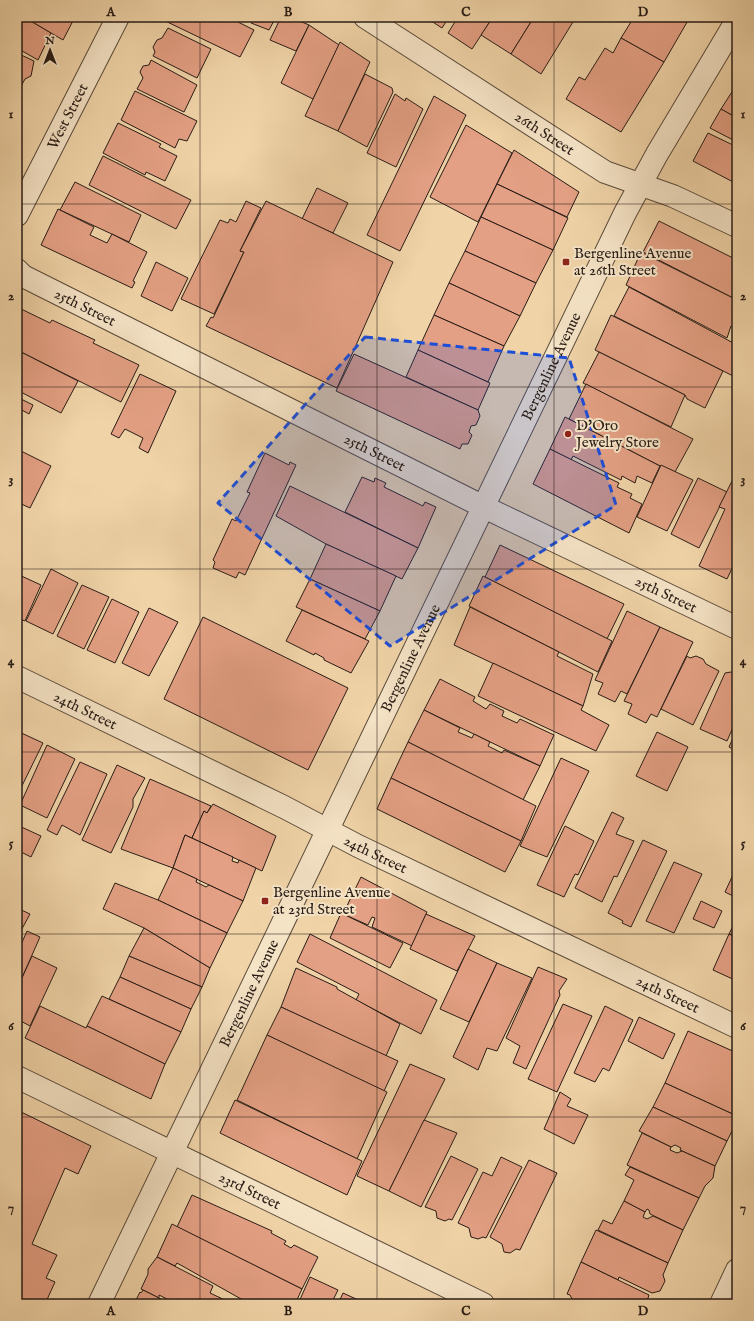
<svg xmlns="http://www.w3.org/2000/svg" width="754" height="1321" viewBox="0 0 754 1321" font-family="'IM FELL English',serif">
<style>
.building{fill:#e4a084;stroke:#281c16}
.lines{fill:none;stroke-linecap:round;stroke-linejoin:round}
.minor-casing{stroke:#5a4a3a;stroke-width:24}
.tertiary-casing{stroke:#5a4a3a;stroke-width:24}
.minor{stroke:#f5e3c6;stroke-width:22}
.tertiary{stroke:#f5e3c6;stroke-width:22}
.marked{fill:#1d4ed8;fill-opacity:0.2;stroke:#1d4ed8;stroke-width:3;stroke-dasharray:8 5;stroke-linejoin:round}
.grid{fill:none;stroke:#281c16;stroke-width:1;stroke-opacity:0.55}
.poi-dot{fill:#8f2418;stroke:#f5e3c6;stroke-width:1.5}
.labels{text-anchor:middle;stroke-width:4;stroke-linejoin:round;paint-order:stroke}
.street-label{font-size:15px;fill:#281c16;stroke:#f5e3c6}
.poi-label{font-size:15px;fill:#281c16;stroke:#f5e3c6;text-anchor:start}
.neatline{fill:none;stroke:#281c16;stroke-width:1.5}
.grid-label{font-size:13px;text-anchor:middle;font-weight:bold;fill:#281c16}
</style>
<rect width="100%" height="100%" fill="#f0d4a8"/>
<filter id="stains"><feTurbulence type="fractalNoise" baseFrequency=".005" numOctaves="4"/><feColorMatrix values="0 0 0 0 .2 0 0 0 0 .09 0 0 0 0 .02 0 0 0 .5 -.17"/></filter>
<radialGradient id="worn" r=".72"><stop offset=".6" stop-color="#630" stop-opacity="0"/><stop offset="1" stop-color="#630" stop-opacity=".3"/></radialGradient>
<!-- building -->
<g class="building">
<polygon points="17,17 24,17 51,33 38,60 17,48"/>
<polygon points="24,17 75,17 63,40"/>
<polygon points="157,17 228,17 254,30 240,57"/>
<polygon points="254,17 276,17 269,30 251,23"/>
<polygon points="281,17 290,17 309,25 296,51 270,40"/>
<polygon points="425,17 449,17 442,28"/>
<polygon points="458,17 493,17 472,49 448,33"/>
<polygon points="493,17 534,17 511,54 481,35"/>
<polygon points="534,17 576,17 541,74 511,54"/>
<polygon points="634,17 690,17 664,62 621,38"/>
<polygon points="309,25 339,45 313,99 281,83"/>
<polygon points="168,28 211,49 197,78 153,56 155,52 153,47 157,40 162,38"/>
<polygon points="621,38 664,62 621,132 566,99 579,77 585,80 605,48 613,53"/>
<polygon points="340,42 370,62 338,131 305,116"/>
<polygon points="17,53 34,61 31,76 25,79 19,90 17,89"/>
<polygon points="151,60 197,85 184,112 137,89 143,78 140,72 143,66 149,65"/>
<polygon points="365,74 392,88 393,92 367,147 338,131"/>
<polygon points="737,84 737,118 721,109"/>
<polygon points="135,91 197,121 187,141 179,139 175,148 121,120"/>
<polygon points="395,94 405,101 406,98 423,109 396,167 367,153"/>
<polygon points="434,96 466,115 400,251 367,235"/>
<polygon points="721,109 737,118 737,142 710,128"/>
<polygon points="118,123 161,144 159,147 177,156 165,181 146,172 145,175 103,153"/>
<polygon points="466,125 512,153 478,222 430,197"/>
<polygon points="708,133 737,147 737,184 693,161"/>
<polygon points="514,150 579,192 567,217 497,184"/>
<polygon points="103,156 191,200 176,229 89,185"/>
<polygon points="75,182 141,215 129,242 60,210"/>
<polygon points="497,184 568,218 553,250 481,217"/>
<polygon points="317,188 348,203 333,233 302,219"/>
<polygon points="246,201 261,208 240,251 244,252 214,314 181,299 220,220 228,223 230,219 236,222"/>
<polygon points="266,201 393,262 337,388 206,326 211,317 213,318 244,252 240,251"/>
<polygon points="58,209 94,227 90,235 107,243 112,234 147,252 133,281 135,282 132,288 41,245"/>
<polygon points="481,217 553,250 536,283 465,251"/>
<polygon points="659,221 737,260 737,300 643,252"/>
<polygon points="465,251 536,283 520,316 449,283"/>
<polygon points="641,252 737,300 737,329 731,326 727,338 626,285"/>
<polygon points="156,262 188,278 172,311 141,296"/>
<polygon points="449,283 520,316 504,346 434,315"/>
<polygon points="629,287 737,345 737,378 614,316"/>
<polygon points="17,307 50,323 52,320 95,340 93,343 139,365 121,402 17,350"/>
<polygon points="434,315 504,346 488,382 418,350"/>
<polygon points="611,315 723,371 705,408 687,399 685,395 595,350"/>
<polygon points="17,350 78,381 61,413 17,390"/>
<polygon points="418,350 490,383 478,410 406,377"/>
<polygon points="599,352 685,395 671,427 583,383"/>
<polygon points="354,354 478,410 480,416 476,425 471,426 469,432 472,435 468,444 462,444 460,449 336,391"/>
<polygon points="140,374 176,391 148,453 139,448 143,438 125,429 119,438 111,434"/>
<polygon points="586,384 693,439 675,472 660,466 569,419"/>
<polygon points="17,397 33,405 29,414 20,409 17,415"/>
<polygon points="565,417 660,466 652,483 637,476 635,483 622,476 621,480 573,456 571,460 550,449"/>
<polygon points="17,449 51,466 30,508 17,502"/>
<polygon points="550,449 619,483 617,487 632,494 630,498 642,504 629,533 533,484"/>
<polygon points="265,453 289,465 290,462 296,465 245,575 239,572 236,578 213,568 215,562 213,560 232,519 236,521 250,493 247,492"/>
<polygon points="661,465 693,480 667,531 637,517"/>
<polygon points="362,477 374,482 375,478 386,483 384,487 423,506 425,502 436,507 418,548 345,512"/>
<polygon points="698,478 727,492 699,548 671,534"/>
<polygon points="733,479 737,481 737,558 727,579 699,566 725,509 719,507"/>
<polygon points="290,486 418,548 402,579 326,544 276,516"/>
<polygon points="326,544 396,576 380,611 310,579"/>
<polygon points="500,545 624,604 607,639 485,577"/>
<polygon points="51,569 78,583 53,634 26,621"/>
<polygon points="17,574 41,585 25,621 17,618"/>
<polygon points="483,576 612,641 598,672 469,606"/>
<polygon points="310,579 380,611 365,639 296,607"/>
<polygon points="82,585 109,597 84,649 57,636"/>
<polygon points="112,599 139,612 115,663 87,650"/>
<polygon points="470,607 559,652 557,656 593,674 583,706 454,645"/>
<polygon points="149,608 178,622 149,676 122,663"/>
<polygon points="302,610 369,641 351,673 324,660 324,658 315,653 314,655 286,641"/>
<polygon points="627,611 660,627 627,694 621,691 615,702 598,694 603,683 595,680"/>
<polygon points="203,617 348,688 308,770 164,699"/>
<polygon points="660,627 693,642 657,717 651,714 646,723 628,714 632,704 624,701"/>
<polygon points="687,656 690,658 696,656 703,659 706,664 719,671 693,725 661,709"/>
<polygon points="493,663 583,706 581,710 609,725 596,751 478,696"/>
<polygon points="731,672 737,674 737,718 727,741 700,729 725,673"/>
<polygon points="440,679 475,697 473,701 486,709 490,704 504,711 502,716 517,723 520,719 554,735 540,766 424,710"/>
<polygon points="424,710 460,728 458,732 472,738 474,734 490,742 488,746 502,753 504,750 540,766 523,800 408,742"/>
<polygon points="737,729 737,751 729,747"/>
<polygon points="17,731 43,743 17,796"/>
<polygon points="657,732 688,747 667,791 636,776"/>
<polygon points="408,742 536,806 521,841 391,778"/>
<polygon points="47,745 75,759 47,818 20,805"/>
<polygon points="561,758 589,771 547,857 520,846"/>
<polygon points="80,762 107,774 80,835 62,825 57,835 47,830"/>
<polygon points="117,765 145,778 133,799 133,807 111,853 82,840"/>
<polygon points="391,778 521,841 505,872 377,809"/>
<polygon points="150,779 211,806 207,813 204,811 192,838 185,835 173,868 121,849"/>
<polygon points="737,803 737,815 732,812"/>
<polygon points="213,804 276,836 262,871 192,838 204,811 207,813"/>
<polygon points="612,812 624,818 616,834 634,841 617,877 614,876 602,902 575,888"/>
<polygon points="17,825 41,836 31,857 17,850"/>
<polygon points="565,826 594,841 578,875 575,874 564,897 537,885"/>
<polygon points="185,835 233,857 232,861 238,863 239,860 256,868 243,901 173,868"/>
<polygon points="643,840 667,851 631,927 622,923 623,921 608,913"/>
<polygon points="674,862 702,874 674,933 646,921"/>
<polygon points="737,866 737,898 725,892"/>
<polygon points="173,868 197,879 196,882 206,887 209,885 243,901 227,933 158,900"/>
<polygon points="361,877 427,912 412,946 372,927 375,918 372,917 368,925 343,914"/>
<polygon points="115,883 158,900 227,933 210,968 144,928 103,909"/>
<polygon points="701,901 722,911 714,928 693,919"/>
<polygon points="17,908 30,914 17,938"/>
<polygon points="341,913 403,943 390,968 330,938"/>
<polygon points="426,914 475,936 457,971 410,949"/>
<polygon points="737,918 737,938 729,934"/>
<polygon points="144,928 210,968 202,987 129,956"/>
<polygon points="27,931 40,937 17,989 17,949 19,949"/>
<polygon points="310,934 437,1000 421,1034 356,1000 359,994 297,962"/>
<polygon points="729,934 737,938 737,981 713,970"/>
<polygon points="468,949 497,963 469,1022 440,1009"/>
<polygon points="32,956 57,968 30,1026 17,1019 17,989"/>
<polygon points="129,956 202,987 191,1009 120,977"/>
<polygon points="497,963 532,978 497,1051 487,1048 478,1070 453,1057"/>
<polygon points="538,967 567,979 559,991 560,995 526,1069 513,1063 520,1046 506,1038"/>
<polygon points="296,968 337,987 337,989 400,1024 386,1056 281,1007"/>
<polygon points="120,977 191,1009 181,1032 109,999"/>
<polygon points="102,996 181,1032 165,1064 87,1026"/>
<polygon points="563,1004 592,1016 557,1092 528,1079"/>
<polygon points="40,1006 86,1028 87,1026 165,1064 151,1099 25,1038"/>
<polygon points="605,1006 633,1020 609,1071 603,1068 595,1082 574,1073"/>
<polygon points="281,1007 398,1061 384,1091 267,1035"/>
<polygon points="639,1017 675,1034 663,1059 628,1041"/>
<polygon points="688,1031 737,1053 737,1116 665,1083"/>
<polygon points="267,1035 387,1092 357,1159 237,1100"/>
<polygon points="410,1064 445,1079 389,1191 357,1176"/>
<polygon points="665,1083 737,1116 737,1121 727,1141 653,1107"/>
<polygon points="560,1092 571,1099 567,1106 588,1115 574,1144 544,1129"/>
<polygon points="235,1100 362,1161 347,1195 220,1133"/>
<polygon points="653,1107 727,1141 715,1166 680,1150 681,1148 675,1145 671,1147 639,1131"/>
<polygon points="17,1110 91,1146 78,1174 65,1168 32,1244 57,1255 46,1278 55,1282 45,1304 17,1304"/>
<polygon points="424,1120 457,1133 421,1207 389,1191"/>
<polygon points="642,1133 671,1147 670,1150 677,1153 682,1151 715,1166 713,1178 705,1186 699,1198 627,1165"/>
<polygon points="451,1156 478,1169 452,1220 449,1219 445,1221 437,1218 436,1211 425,1207"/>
<polygon points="501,1157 522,1167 486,1238 483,1237 478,1239 471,1237 469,1228 458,1223 483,1172 492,1176"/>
<polygon points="529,1160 557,1173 520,1250 516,1249 510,1253 504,1252 502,1244 490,1237"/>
<polygon points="630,1167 699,1198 683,1230 650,1214 649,1210 647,1209 645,1212 624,1201 634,1180 625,1175"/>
<polygon points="192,1195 272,1231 271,1233 286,1241 284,1244 291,1248 294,1245 318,1257 302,1289 177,1227"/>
<polygon points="624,1201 645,1212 643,1217 647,1219 653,1216 683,1230 668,1263 598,1230 603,1220 612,1224"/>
<polygon points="172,1224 302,1289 295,1304 250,1304 177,1263 175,1266 157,1257"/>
<polygon points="596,1230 668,1263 663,1275 665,1281 660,1291 652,1293 619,1277 618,1280 581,1262"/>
<polygon points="157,1257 213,1286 210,1293 229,1302 228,1304 177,1304 159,1295 159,1298 141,1289 148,1274 148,1269"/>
<polygon points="581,1262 649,1295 646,1304 585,1304 573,1301 570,1295 567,1294"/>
<polygon points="310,1277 338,1290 331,1304 298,1304"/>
<polygon points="143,1290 159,1298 170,1304 134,1304 140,1292 141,1293"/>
<polygon points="343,1293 367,1304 338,1304"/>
</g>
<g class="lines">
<!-- minor casing -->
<g class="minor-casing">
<g id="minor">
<path id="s1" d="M365 17 605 172 673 196 737 226"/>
<path id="s2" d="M17 215 118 17"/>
<path id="s3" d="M17 270 23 276 484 507 737 628"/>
<path id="s4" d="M17 677 284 807 358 846 737 1027"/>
<path id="s5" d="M17 1077 483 1304"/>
</g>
</g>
<!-- tertiary casing -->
<g class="tertiary-casing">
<g id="tertiary">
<path id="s6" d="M99 1304 625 213 657 154 737 20"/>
<polyline points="721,1304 737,1270"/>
</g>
</g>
<!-- minor -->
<use href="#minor" class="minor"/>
<!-- tertiary -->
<use href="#tertiary" class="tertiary"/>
</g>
<!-- marked area -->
<path class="marked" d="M365 337 569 358 616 505 390 646 218 503Z"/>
<!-- grid -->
<path class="grid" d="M200 17V1304M377 17V1304M554 17V1304M17 204H737M17 387H737M17 569H737M17 752H737M17 934H737M17 1117H737"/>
<!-- markers -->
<g class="poi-dot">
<rect x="562" y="258" width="8" height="8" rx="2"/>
<circle cx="568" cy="434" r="4"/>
<rect x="261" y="897" width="8" height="8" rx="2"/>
</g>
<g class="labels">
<!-- street labels -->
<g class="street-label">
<text dy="5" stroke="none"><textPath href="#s2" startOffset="111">West Street</textPath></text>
<text dy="5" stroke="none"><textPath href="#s1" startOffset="214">26th Street</textPath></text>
<text dy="5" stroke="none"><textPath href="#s3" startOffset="78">25th Street</textPath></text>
<text dy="5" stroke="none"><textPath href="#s6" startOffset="1041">Bergenline Avenue</textPath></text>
<text dy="5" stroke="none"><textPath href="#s3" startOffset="402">25th Street</textPath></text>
<text dy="5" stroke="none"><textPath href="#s3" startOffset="726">25th Street</textPath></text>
<text dy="5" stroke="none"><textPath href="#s6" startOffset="717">Bergenline Avenue</textPath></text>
<text dy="5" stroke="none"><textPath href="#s4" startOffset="76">24th Street</textPath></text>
<text dy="5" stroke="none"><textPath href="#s4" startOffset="400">24th Street</textPath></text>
<text dy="5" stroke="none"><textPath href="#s6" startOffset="345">Bergenline Avenue</textPath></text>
<text dy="5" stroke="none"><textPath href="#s4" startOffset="724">24th Street</textPath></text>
<text dy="5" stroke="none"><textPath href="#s5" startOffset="259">23rd Street</textPath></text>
</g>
<!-- poi labels -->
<g class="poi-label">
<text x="574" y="258">Bergenline Avenue<tspan x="574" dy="17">at 26th Street</tspan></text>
<text x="576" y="430">D'Oro<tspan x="576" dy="17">Jewelry Store</tspan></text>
<text x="273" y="897">Bergenline Avenue<tspan x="273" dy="17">at 23rd Street</tspan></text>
</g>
</g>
<!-- margin -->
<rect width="754" height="1321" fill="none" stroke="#f0d4a8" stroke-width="44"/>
<!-- north arrow -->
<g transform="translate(50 50)" stroke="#f5e3c6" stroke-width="3" paint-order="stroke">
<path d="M0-3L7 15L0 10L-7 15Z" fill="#281c16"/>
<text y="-6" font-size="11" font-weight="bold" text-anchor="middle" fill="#281c16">N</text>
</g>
<rect x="22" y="22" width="710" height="1277" class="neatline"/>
<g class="grid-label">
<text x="111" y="16">A</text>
<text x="288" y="16">B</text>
<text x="466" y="16">C</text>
<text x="643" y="16">D</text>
<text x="11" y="118">1</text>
<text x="743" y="118">1</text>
<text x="11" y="300">2</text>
<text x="743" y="300">2</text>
<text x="11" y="483">3</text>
<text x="743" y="483">3</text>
<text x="11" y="665">4</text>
<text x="743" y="665">4</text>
<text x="11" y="847">5</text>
<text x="743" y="847">5</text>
<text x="11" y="1030">6</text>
<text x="743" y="1030">6</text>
<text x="11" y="1212">7</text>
<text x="743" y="1212">7</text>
<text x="111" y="1315">A</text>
<text x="288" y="1315">B</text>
<text x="466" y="1315">C</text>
<text x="643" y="1315">D</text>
</g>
<rect width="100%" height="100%" filter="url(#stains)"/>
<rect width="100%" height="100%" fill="url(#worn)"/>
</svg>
